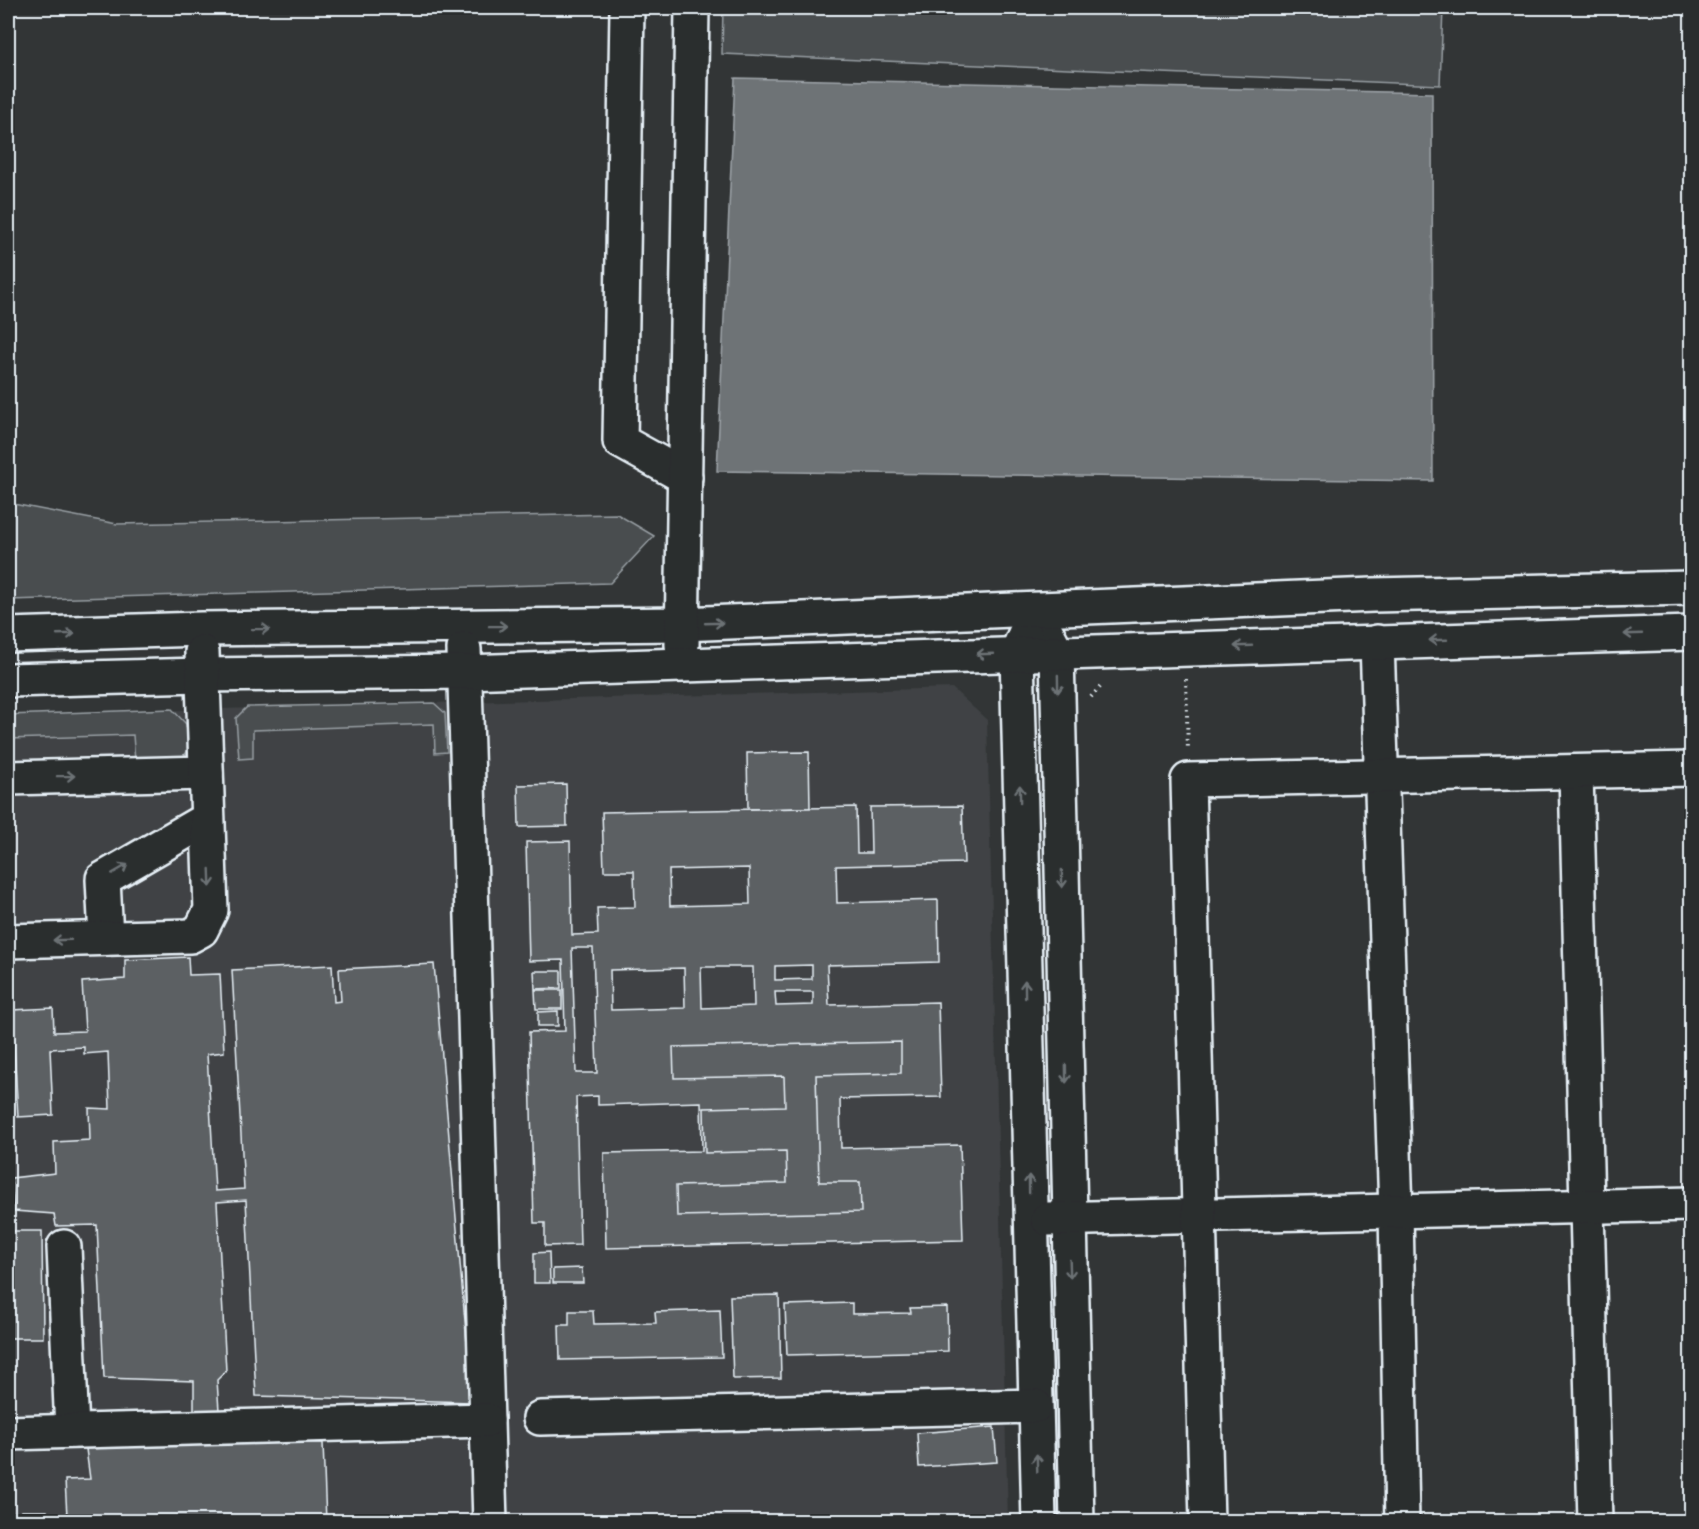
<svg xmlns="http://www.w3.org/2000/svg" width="1699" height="1529" viewBox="0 0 1699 1529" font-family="Mynerve,sans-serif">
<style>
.built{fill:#3f4244}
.green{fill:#494d4f;stroke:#989fa4;stroke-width:1.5}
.water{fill:#6e7376;stroke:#9fa5aa;stroke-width:1.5}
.building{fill:#5c6063;stroke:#e8f1f8;stroke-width:1.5;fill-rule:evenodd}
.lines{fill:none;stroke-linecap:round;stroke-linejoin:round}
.minor-casing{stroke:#e8f1f8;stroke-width:38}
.path{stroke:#e8f1f8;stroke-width:4;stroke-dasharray:1.5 4.5;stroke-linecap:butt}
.minor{stroke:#2a2d2e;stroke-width:33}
.oneway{stroke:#6c7275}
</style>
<rect width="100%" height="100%" fill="#323536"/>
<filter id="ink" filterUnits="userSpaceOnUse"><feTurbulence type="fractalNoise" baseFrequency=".0167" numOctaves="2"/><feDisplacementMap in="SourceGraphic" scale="12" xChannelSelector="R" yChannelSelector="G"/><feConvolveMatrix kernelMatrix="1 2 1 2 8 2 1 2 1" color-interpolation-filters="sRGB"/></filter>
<g filter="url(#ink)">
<!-- built -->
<polygon class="built" points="952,688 987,720 1008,1521 8,1521 8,715"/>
<!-- green -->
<g class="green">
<polygon points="723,8 1443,8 1440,85 722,54"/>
<polygon points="8,503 117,524 617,514 654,536 610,583 8,600"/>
<polygon points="434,703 445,713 447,752 435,753 434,724 253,730 253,758 239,759 236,718 247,707"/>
<path d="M172 709 186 724C187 732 189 741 188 749 185 765 148 761 135 761L133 735 8 739V715Z"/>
</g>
<!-- water -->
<polygon class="water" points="735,78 1432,93 1433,481 717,471"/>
<!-- building -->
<g class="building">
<polygon points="809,752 810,808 748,809 747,753"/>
<polygon points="566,784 567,826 519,827 518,785"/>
<path d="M962 806 964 863 836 866 837 903 938 900 939 962 827 965 829 1005 938 1002 941 1097 840 1099 841 1148 960 1145 963 1240 606 1248 604 1153 702 1151 701 1102 598 1105V1096L576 1097 580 1245 545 1246V1223H534L529 1032 565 1031 563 960 529 961 526 842 570 841 572 935 598 934 597 908 635 907 634 871H604L602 812 856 807 857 853H871L870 807ZM749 868 750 904 670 906 669 870ZM572 948H593L597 1073H576ZM812 965V979L775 980V966ZM701 967H753L754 1006 702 1008ZM684 968 685 1008 611 1010 610 970ZM775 992H813V1005L776 1006Z"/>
<polygon points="188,957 189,975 220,974 224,1052 207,1054 215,1191 244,1189 232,970 332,965 334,1002 341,1001 339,969 434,964 472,1402 256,1396 246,1200 217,1202 226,1371 217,1380 221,1441 323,1443 326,1522 89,1522 89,1518 67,1516 65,1480 90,1479 86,1449 194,1442 194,1381 104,1378 97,1225 56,1226 54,1214 14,1211 11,1178 55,1173 54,1142 90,1140 89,1108 110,1109 108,1052 84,1054 84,1047 50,1049 53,1115 18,1117 12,1010 53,1008 54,1032 85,1031 82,982 125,979 125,960"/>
<polygon points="534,971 561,971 561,988 535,989"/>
<polygon points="535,990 562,990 562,1009 536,1009"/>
<polygon points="558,1011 558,1026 538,1026 538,1012"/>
<polygon points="901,1042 901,1073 816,1075 819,1182 860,1182 861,1212 677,1216 676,1186 787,1183 786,1151 705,1153 704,1108 785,1106 784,1076 674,1078 673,1047"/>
<polygon points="8,1231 42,1231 43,1338 8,1338"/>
<polygon points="549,1252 550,1283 534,1283 534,1253"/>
<polygon points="582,1268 583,1283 553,1283 553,1269"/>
<polygon points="779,1295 781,1378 733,1379 730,1296"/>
<polygon points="852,1303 852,1314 911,1313 910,1308 947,1307 948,1351 787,1355 785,1305"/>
<polygon points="720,1310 722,1357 560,1360 559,1325 569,1325 569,1311 593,1311 594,1324 656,1323 655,1312"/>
<polygon points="994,1427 997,1462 919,1467 917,1433"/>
<polygon points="21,1511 47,1511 48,1522 22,1522"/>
</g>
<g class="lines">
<!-- minor casing -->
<g class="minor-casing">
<g id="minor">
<polyline points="627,8 620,441 685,477"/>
<polyline points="1047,633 1057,652 1077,1522"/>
<polyline points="1025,634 1017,653 1039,1522"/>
<polyline points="8,635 201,629 682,624 1373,595 1692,588"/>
<polyline points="1377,642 1396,1211 1402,1522"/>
<polyline points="682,645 692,8"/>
<polyline points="464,649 490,1522"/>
<polyline points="8,680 202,675 465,672 1692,633"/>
<polyline points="1576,772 1595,1522"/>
<polyline points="8,778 206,773"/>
<polyline points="106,938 103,879 207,819"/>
<polyline points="8,941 190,936 201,930 211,910 202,652"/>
<polyline points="1048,1219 1692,1204"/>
<polyline points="64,1247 72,1431"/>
<polyline points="540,1418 1035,1406"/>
<polyline points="8,1433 487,1420"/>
<polyline points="1207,1522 1188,780 1692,769"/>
</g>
</g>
<!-- path -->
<g class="path">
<polyline points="1186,679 1188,750"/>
<polyline points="1091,697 1102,685"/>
</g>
<!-- minor -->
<use href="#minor" class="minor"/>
</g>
<!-- one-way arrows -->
<defs><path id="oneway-shaft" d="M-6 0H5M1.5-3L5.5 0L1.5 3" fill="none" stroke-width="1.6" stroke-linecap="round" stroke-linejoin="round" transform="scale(1.5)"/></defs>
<g class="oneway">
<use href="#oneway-shaft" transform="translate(714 623) rotate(-2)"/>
<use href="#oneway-shaft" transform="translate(498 626) rotate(-1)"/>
<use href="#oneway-shaft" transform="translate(261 629) rotate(-1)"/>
<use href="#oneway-shaft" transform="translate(66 634) rotate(-2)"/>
<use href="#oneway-shaft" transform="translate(1633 634) rotate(178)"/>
<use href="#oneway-shaft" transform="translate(1438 640) rotate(178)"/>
<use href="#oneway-shaft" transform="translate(1243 646) rotate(178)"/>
<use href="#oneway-shaft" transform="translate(985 654) rotate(178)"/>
<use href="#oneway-shaft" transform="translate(1058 684) rotate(89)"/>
<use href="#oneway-shaft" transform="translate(66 776) rotate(-1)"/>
<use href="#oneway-shaft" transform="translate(1020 794) rotate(-91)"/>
<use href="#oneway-shaft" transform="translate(120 869) rotate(-30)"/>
<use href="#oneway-shaft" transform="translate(210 878) rotate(88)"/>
<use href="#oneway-shaft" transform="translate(1062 879) rotate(89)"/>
<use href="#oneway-shaft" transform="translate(62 940) rotate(178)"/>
<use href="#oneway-shaft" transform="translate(1025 989) rotate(-91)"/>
<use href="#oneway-shaft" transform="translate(1066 1074) rotate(89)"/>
<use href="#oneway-shaft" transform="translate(1029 1184) rotate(-91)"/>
<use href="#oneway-shaft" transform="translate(1070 1269) rotate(88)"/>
<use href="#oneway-shaft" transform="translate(1037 1463) rotate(-92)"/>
</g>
</g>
<!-- margin -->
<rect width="1699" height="1529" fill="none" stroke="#2a2d2e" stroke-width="30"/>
<rect x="15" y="15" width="1669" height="1499" fill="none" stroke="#e8f1f8" stroke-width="2" filter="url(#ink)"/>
</svg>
